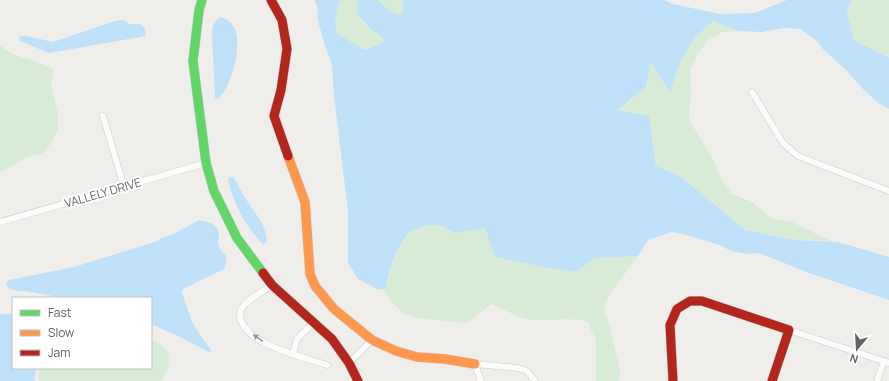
<svg xmlns="http://www.w3.org/2000/svg" width="889" height="381" viewBox="0 0 889 381" font-family="Manrope,sans-serif">
<style>
.green{fill:#d8ebd6}
.water{fill:#bfe0f9}
.lines{fill:none;stroke-linecap:round;stroke-linejoin:round}
.street-casing{stroke:#cbcccc;stroke-width:7}
.fast-casing{stroke:#cacacb;stroke-width:10}
.slow-casing{stroke:#cacacb;stroke-width:10}
.jam-casing{stroke:#cacacb;stroke-width:10}
.street{stroke:#fdfcfc;stroke-width:6}
.fast{stroke:#63d668;stroke-width:9}
.slow{stroke:#ff974d;stroke-width:9}
.jam{stroke:#b3261e;stroke-width:9}
.oneway{fill:#96999c}
.labels{text-anchor:middle;stroke-width:4;stroke-linejoin:round;paint-order:stroke}
.street-label{font-size:12px;fill:#5f6368;stroke:#fff}
</style>
<rect width="100%" height="100%" fill="#efeeea"/>
<!-- green -->
<g class="green">
<path d="M340 0H359L357 9 362 20 371 30 381 35 383 39V43L365 50 337 33C334 19 336 13 340 0Z"/>
<path d="M377 0H402L404 10 402 14C392 17 385 5 377 0Z"/>
<polygon points="851,0 889,0 889,58 854,40 847,14"/>
<polygon points="713,21 739,31 723,32 708,40 697,55 690,71 691,94 689,120 714,161 721,178 732,194 752,202 772,218 792,222 831,241 795,240 744,230 680,176 656,166 649,116 618,111 646,87 651,63 670,92 681,59 695,38"/>
<path d="M0 45C13 57 22 56 37 62 43 64 48 67 54 70L51 85 58 113V130L52 142 42 154 27 157 4 171H0Z"/>
<path d="M435 224 448 228H485L495 257 544 267 576 272 595 258 638 256 611 292 607 299 604 308 609 324 620 371 619 381H596V340L590 328 588 322C567 315 544 324 523 318 512 315 503 308 492 304L466 323 416 318 402 313 382 290 386 288C387 273 401 238 414 230 419 226 429 225 435 224Z"/>
<path d="M151 340C156 342 162 344 165 348 173 357 168 374 160 381H39L38 378 40 368H151Z"/>
</g>
<!-- water -->
<g class="water">
<path d="M314 0H340C336 13 334 19 337 33L365 50 383 43C384 34 378 35 372 30 371 30 368 26 367 25 358 15 355 14 359 0H377C385 5 392 17 402 14L404 10 402 0H664L673 4 720 14 755 13 787 0H851L847 14 854 40 889 58V109L878 103 864 90 847 71 823 49 817 41 800 29 784 28 762 32 739 31 713 21 695 38 681 59 670 92 651 63 646 87 618 110 649 116 656 166 680 176 745 230 795 240 838 242 889 257V300L812 274 759 253 749 254 731 251 720 245 683 234 671 232 648 240 638 256 595 258 576 272 544 267 495 257 485 228 454 233C444 225 434 223 422 227 420 228 416 228 413 230 400 239 387 272 386 288L379 290 358 279 348 263V211L334 96 332 65 323 39 318 21 317 6Z"/>
<path d="M221 17C225 19 229 20 232 24 245 39 232 87 218 99L215 98 212 32C213 25 214 20 221 17Z"/>
<polygon points="123,20 130,24 140,24 144,27 146,36 49,53 20,41 19,36 26,36 53,42 115,21"/>
<path d="M230 177H233C238 183 240 190 244 196 251 208 270 229 266 243L263 244C246 228 233 202 228 180Z"/>
<path d="M198 221C206 220 217 224 219 233 219 236 218 240 218 243 220 255 231 251 224 269L187 287 183 289 182 293 192 322 204 341 210 348 211 353 180 337 151 324V298H64L25 291H17L8 288 6 283 9 280 74 267 158 241 161 238 171 235Z"/>
<polygon points="0,314 13,314 13,368 37,368 34,378 35,381 0,381"/>
</g>
<g class="lines">
<!-- street casing -->
<g class="street-casing">
<g id="street">
<polyline points="752,92 783,143 798,156 889,191"/>
<polyline points="103,116 124,187"/>
<polyline points="0,222 206,163"/>
<path d="M272 285C264 291 244 301 241 310 236 322 251 336 261 341 281 352 305 358 327 365"/>
<polyline points="789,330 889,363"/>
<polyline points="293,354 297,339 313,323"/>
<polyline points="349,363 372,340"/>
<polyline points="481,381 475,364 518,368 527,371 535,381"/>
<polyline points="877,381 884,361"/>
</g>
</g>
<!-- fast casing -->
<g class="fast-casing">
<polyline id="fast" points="202,0 199,10 193,61 206,163 214,191 237,238 263,273"/>
</g>
<!-- slow casing -->
<g class="slow-casing">
<polyline id="slow" points="288,156 305,202 310,274 315,286 334,309 372,340 396,351 417,357 445,359 475,364"/>
</g>
<!-- jam casing -->
<g class="jam-casing">
<g id="jam">
<polyline points="271,0 282,20 287,49 281,90 274,116 288,156"/>
<polyline points="263,273 272,285 332,339 349,363 358,381"/>
<polyline points="673,381 670,325 677,309 690,301 702,301 789,330 772,381"/>
</g>
</g>
<!-- street -->
<use href="#street" class="street"/>
<!-- fast -->
<use href="#fast" class="fast"/>
<!-- slow -->
<use href="#slow" class="slow"/>
<!-- jam -->
<use href="#jam" class="jam"/>
</g>
<!-- one-way arrows -->
<defs><path id="oneway-solid" d="M-6-.8H1V-3.2L6.5 0L1 3.2V.8H-6Z"/></defs>
<use class="oneway" href="#oneway-solid" transform="translate(258 338) rotate(-145)"/>
<g class="labels">
<!-- street labels -->
<g class="street-label">
<text transform="translate(103 193) rotate(-16)" y="4">VALLELY DRIVE</text>
</g>
</g>
<!-- legend -->
<rect x="12" y="297" width="140" height="72" fill="#ffffff" stroke="#bfc1c3"/>
<rect x="20" y="310" width="20" height="6" fill="#63d668" stroke="#bfc1c3"/>
<text x="48" y="317" font-size="12" fill="#5f6368">Fast</text>
<rect x="20" y="330" width="20" height="6" fill="#ff974d" stroke="#bfc1c3"/>
<text x="48" y="337" font-size="12" fill="#5f6368">Slow</text>
<rect x="20" y="350" width="20" height="6" fill="#b3261e" stroke="#bfc1c3"/>
<text x="48" y="357" font-size="12" fill="#5f6368">Jam</text>
<!-- north arrow -->
<g transform="translate(857 349) rotate(198)" stroke="#ffffff" stroke-width="3" paint-order="stroke">
<path d="M0-3L7 15L0 10L-7 15Z" fill="#5f6368"/>
<text y="-6" font-size="11" font-weight="bold" text-anchor="middle" fill="#5f6368">N</text>
</g>
</svg>
